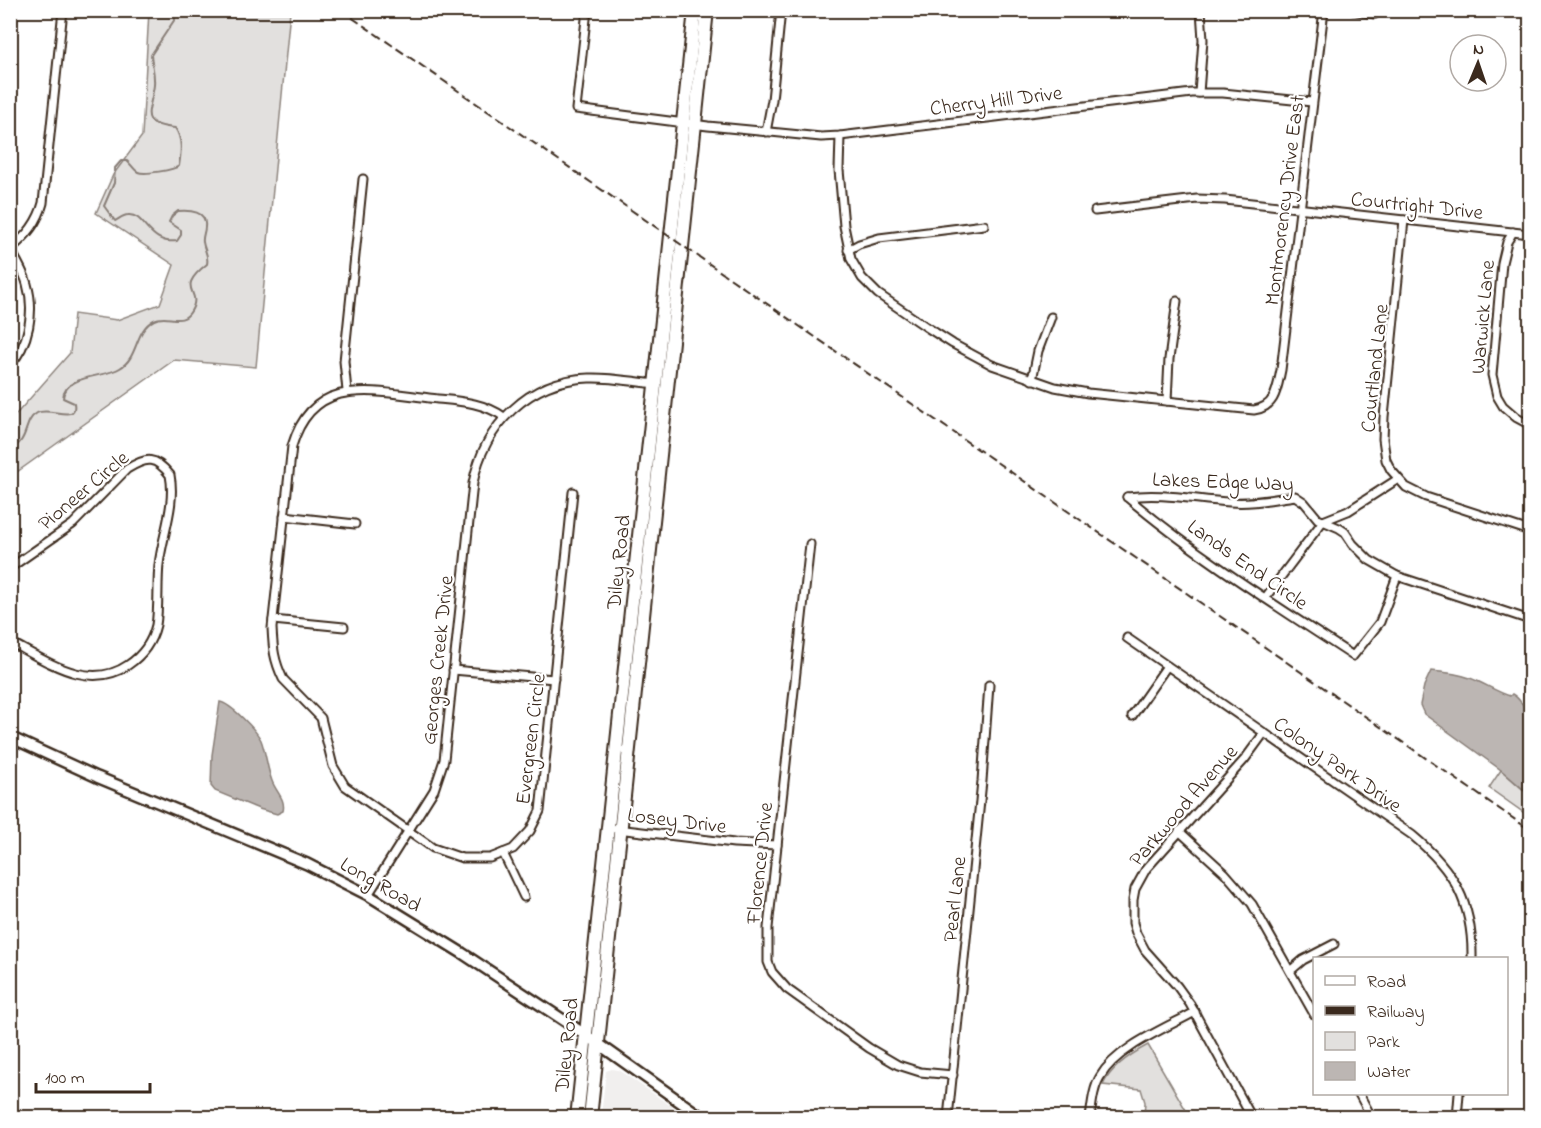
<svg xmlns="http://www.w3.org/2000/svg" width="1541" height="1128" viewBox="0 0 1541 1128" font-family="'Indie Flower',sans-serif">
<style>
.built{fill:#f1efee}
.green{fill:#e2e0de;stroke:#8e857e;stroke-width:1.5}
.water{fill:#bcb6b3;stroke:#887e77;stroke-width:1.5}
.lines{fill:none;stroke-linecap:round;stroke-linejoin:round}
.stream{stroke:#887e77;stroke-width:2}
.street-casing{stroke:#3b2a1e;stroke-width:11}
.secondary-casing{stroke:#3b2a1e;stroke-width:14}
.highway-casing{stroke:#3b2a1e;stroke-width:16}
.street{stroke:#fff;stroke-width:7}
.secondary{stroke:#fff;stroke-width:9}
.highway{stroke:#fff;stroke-width:12}
.rail{stroke:#3b2a1e;stroke-width:2;stroke-dasharray:9 4.5;stroke-linecap:butt}
.labels{text-anchor:middle;stroke-width:4.5;stroke-linejoin:round;paint-order:stroke}
.street-label{font-size:21px;fill:#3b2a1e;stroke:#fff}
</style>
<rect width="100%" height="100%" fill="#fff"/>
<filter id="ink" filterUnits="userSpaceOnUse"><feTurbulence type="fractalNoise" baseFrequency=".0167" numOctaves="2"/><feDisplacementMap in="SourceGraphic" scale="12" xChannelSelector="R" yChannelSelector="G"/><feConvolveMatrix kernelMatrix="1 2 1 2 8 2 1 2 1" color-interpolation-filters="sRGB"/></filter>
<g filter="url(#ink)">
<!-- built -->
<polygon class="built" points="612,1069 619,1070 687,1117 601,1117 606,1071"/>
<!-- green -->
<g class="green">
<polygon points="149,11 290,11 256,367 174,360 17,472 11,480 11,420 70,353 74,314 117,320 160,304 174,265 96,213 113,175 142,136"/>
<polygon points="1501,770 1528,794 1530,793 1530,817 1489,788"/>
<path d="M1148 1045 1190 1117H1144L1145 1102 1141 1089 1103 1085C1111 1067 1131 1054 1148 1045Z"/>
</g>
<!-- water -->
<g class="water">
<path d="M1431 671C1444 672 1457 673 1470 678 1484 683 1496 692 1510 696L1512 694C1520 698 1522 706 1530 712V793L1529 794 1501 770 1424 714 1420 705 1424 686Z"/>
<path d="M220 702C231 704 256 730 261 740 266 753 267 768 272 781 276 792 286 799 283 811L277 814 259 809 215 791 211 786 212 755Z"/>
</g>
<g class="lines">
<!-- stream -->
<path class="stream" d="M10 450C31 439 22 422 37 413 49 406 78 424 74 403L63 398C65 374 105 378 120 368 139 357 134 331 154 320 167 313 182 327 191 311 204 289 173 291 207 264 209 255 204 250 203 242 202 237 205 232 205 227 207 211 190 210 178 211L172 216 169 222 181 230V235L177 241C148 245 145 213 128 215 123 215 119 219 115 221L104 206 114 183 115 168 121 161H127C131 164 134 170 138 172 144 175 174 170 179 166 181 153 183 139 175 128 136 124 151 112 154 85 155 74 152 66 151 55L175 19 174 10"/>
<!-- street casing -->
<g class="street-casing">
<g id="street">
<polyline points="587,10 576,109 708,126 821,137 840,136 1192,93 1223,93 1312,102"/>
<polyline points="1353,10 1375,14"/>
<polyline points="934,12 934,10"/>
<polyline points="1199,93 1203,40 1201,10"/>
<polyline points="766,132 772,100 781,10"/>
<path d="M840 136 839 170 844 226 851 259 862 278 878 294 925 326 953 344 992 365 1055 387 1088 393 1254 410C1276 407 1277 388 1281 370L1324 10"/>
<polyline points="1095,211 1197,199 1225,200 1530,234"/>
<polyline points="1404,220 1384,417 1383,439 1386,460 1391,470 1406,487 1426,497 1530,531"/>
<polyline points="1513,232 1507,242 1502,263 1492,375 1497,396 1503,406 1517,418 1530,425"/>
<path d="M10 249C26 237 38 222 43 203L63 10"/>
<polyline points="848,250 859,244 879,238 984,225"/>
<path d="M10 365C29 345 35 311 27 284 24 272 16 261 11 249"/>
<polyline points="1032,380 1038,351 1051,317"/>
<polyline points="347,391 344,361 363,179"/>
<polyline points="1167,401 1169,359 1177,301"/>
<path d="M504 417C482 401 455 401 429 398 372 391 313 375 292 446L272 628C273 649 274 660 283 679L321 718 333 766 345 786 433 848 462 858H490L513 849 530 831 540 811 573 492"/>
<path d="M1127 497C1162 492 1195 500 1230 502 1252 504 1273 499 1295 496L1304 502 1318 519 1339 528 1345 532 1353 544 1369 560 1397 576 1530 620"/>
<path d="M1127 497C1195 555 1277 606 1353 656L1380 622 1397 576"/>
<polyline points="284,516 355,524"/>
<polyline points="810,544 768,928 768,962 772,972 787,989 869,1048 898,1065 920,1072 953,1075"/>
<path d="M10 568 73 524 127 469C147 457 155 456 170 475 176 505 162 536 159 565 157 584 159 608 156 625 152 642 143 655 128 665 89 692 47 661 10 642"/>
<polyline points="1265,598 1323,521 1348,511 1398,479"/>
<polyline points="273,620 344,627"/>
<path d="M1127 638 1412 835C1454 870 1473 903 1472 958"/>
<polyline points="453,670 554,679"/>
<polyline points="1132,716 1167,666"/>
<polyline points="609,828 734,843 777,845"/>
<polyline points="1179,831 1225,873 1252,904 1314,1014"/>
<polyline points="503,853 524,897"/>
<path d="M368 895 434 790 444 760 473 483C484 426 528 380 589 378 611 377 634 382 657 384"/>
<polyline points="1290,971 1303,960 1334,944"/>
<polyline points="1359,1094 1372,1118"/>
<polyline points="948,1118 982,781 989,685"/>
<path d="M1090 1118C1092 1104 1093 1089 1100 1077 1116 1048 1166 1028 1195 1012"/>
<polyline points="1252,1118 1190,1004 1177,986 1145,950 1136,933 1133,923 1133,900 1135,889 1146,869 1245,759 1264,733"/>
<polyline points="1457,1118 1459,1094"/>
</g>
</g>
<!-- secondary casing -->
<g class="secondary-casing">
<polyline id="secondary" points="10,737 97,777 307,864 368,895 462,953 586,1035 703,1118"/>
</g>
<!-- highway casing -->
<g class="highway-casing">
<g id="highway">
<polyline points="577,1118 695,10"/>
<polyline points="590,1118 707,10"/>
</g>
</g>
<!-- street -->
<use href="#street" class="street"/>
<!-- secondary -->
<use href="#secondary" class="secondary"/>
<!-- highway -->
<use href="#highway" class="highway"/>
<!-- rail -->
<polyline class="rail" points="341,10 1530,830"/>
</g>
</g>
<g class="labels">
<!-- street labels -->
<g class="street-label">
<text transform="translate(996 100) rotate(-7)" y="7">Cherry Hill Drive</text>
<text transform="translate(1284 200) rotate(-83)" y="7">Montmorency Drive East</text>
<text transform="translate(1417 205) rotate(6)" y="7">Courtright Drive</text>
<text transform="translate(1482 317) rotate(-85)" y="7">Warwick Lane</text>
<text transform="translate(1374 368) rotate(-84)" y="7">Courtland Lane</text>
<text transform="translate(1223 481) rotate(2)" y="7">Lakes Edge Way</text>
<text transform="translate(83 490) rotate(-40)" y="7">Pioneer Circle</text>
<text transform="translate(618 562) rotate(-84)" y="7">Diley Road</text>
<text transform="translate(1248 564) rotate(35)" y="7">Lands End Circle</text>
<text transform="translate(437 660) rotate(-84)" y="7">Georges Creek Drive</text>
<text transform="translate(530 739) rotate(-83)" y="7">Evergreen Circle</text>
<text transform="translate(1338 764) rotate(35)" y="7">Colony Park Drive</text>
<text transform="translate(1183 805) rotate(-49)" y="7">Parkwood Avenue</text>
<text transform="translate(677 820) rotate(7)" y="7">Losey Drive</text>
<text transform="translate(759 863) rotate(-84)" y="7">Florence Drive</text>
<text transform="translate(381 884) rotate(30)" y="7">Long Road</text>
<text transform="translate(954 899) rotate(-84)" y="7">Pearl Lane</text>
<text transform="translate(566 1045) rotate(-84)" y="7">Diley Road</text>
</g>
</g>
<!-- margin -->
<rect width="1541" height="1128" fill="none" stroke="#fff" stroke-width="36"/>
<rect x="18" y="18" width="1505" height="1092" fill="none" stroke="#3b2a1e" stroke-width="2" filter="url(#ink)"/>
<!-- legend -->
<rect x="1313" y="957" width="195" height="138" fill="#ffffff" stroke="#b1aaa5" stroke-width="1.5"/>
<rect x="1325" y="976" width="30" height="9" fill="#ffffff" stroke="#b1aaa5" stroke-width="1.5"/>
<text x="1367" y="987" font-size="18" fill="#3b2a1e">Road</text>
<rect x="1325" y="1006" width="30" height="9" fill="#3b2a1e" stroke="#b1aaa5" stroke-width="1.5"/>
<text x="1367" y="1017" font-size="18" fill="#3b2a1e">Railway</text>
<rect x="1325" y="1032" width="30" height="18" fill="#e2e0de" stroke="#b1aaa5" stroke-width="1.5"/>
<text x="1367" y="1047" font-size="18" fill="#3b2a1e">Park</text>
<rect x="1325" y="1062" width="30" height="18" fill="#bcb6b3" stroke="#b1aaa5" stroke-width="1.5"/>
<text x="1367" y="1077" font-size="18" fill="#3b2a1e">Water</text>
<!-- north arrow -->
<g transform="translate(1478 63) rotate(2)"><circle r="28" fill="#ffffff" stroke="#b1aaa5" stroke-width="1.5"/>
<path d="M0-4.5L10 22L0 15L-10 22Z" fill="#3b2a1e"/>
<text y="-9" font-size="16" font-weight="bold" text-anchor="middle" fill="#3b2a1e">N</text>
</g>
<!-- scale -->
<path d="M36 1083v9h114v-9" fill="none" stroke="#3b2a1e" stroke-width="3"/>
<text x="45" y="1083" font-size="18" fill="#3b2a1e" stroke="#ffffff" stroke-width="4.5" paint-order="stroke">100 m</text>
</svg>
